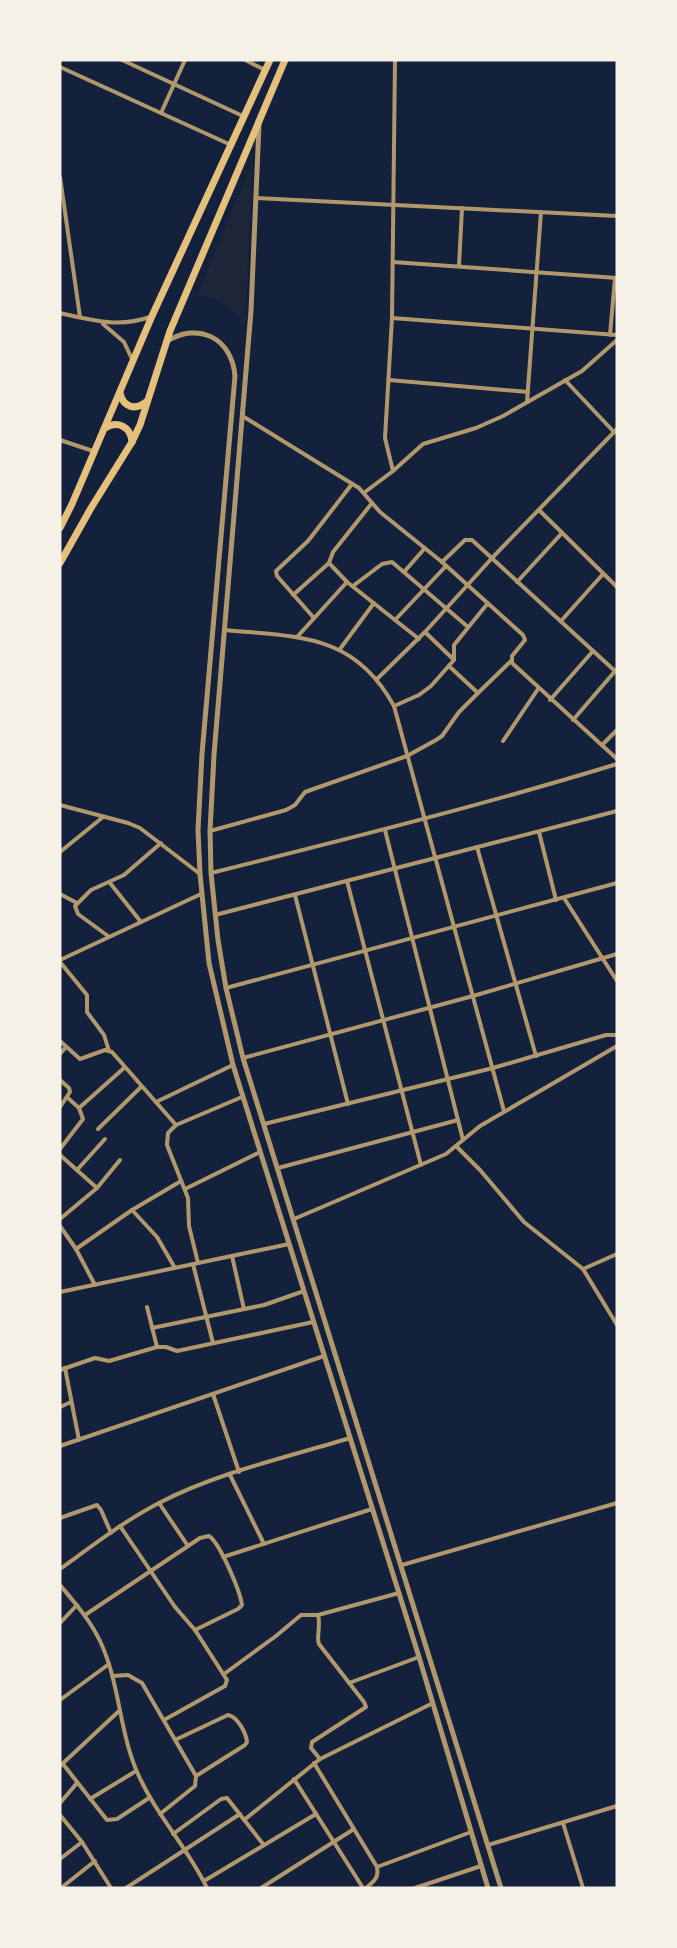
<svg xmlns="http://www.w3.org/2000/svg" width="677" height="1948" viewBox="0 0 677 1948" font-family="'DejaVu Sans',sans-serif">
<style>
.green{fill:#1d2539}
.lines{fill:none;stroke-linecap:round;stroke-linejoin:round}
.minor{stroke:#b1986c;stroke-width:4}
.tertiary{stroke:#b1986c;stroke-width:5}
.primary{stroke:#e5c07b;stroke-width:7}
</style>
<rect width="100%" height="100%" fill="#14213d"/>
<!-- green -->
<path class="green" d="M252 163 245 326C232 309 220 295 197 296Z"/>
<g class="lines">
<!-- minor -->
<g class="minor">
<polyline points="122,60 245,117"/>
<polyline points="245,60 265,70"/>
<polyline points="60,67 231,145"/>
<polyline points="161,113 185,60"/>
<polyline points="60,177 80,317"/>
<polyline points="256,198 617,216"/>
<polyline points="393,262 617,278"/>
<polyline points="459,266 462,208"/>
<path d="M60 313C92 320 118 328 150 317"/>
<polyline points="392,318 617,335"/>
<polyline points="103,324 124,342 132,359"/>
<polyline points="610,335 615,278"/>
<polyline points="389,380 528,392"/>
<polyline points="565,380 614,432"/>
<polyline points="527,402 541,212"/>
<polyline points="244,417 359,488 380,512 442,562 523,635 525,640 512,656 512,663 617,759"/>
<polyline points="60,440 93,451"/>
<polyline points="393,471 385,438 392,318 395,60"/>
<polyline points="365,492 393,471 423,444 476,428 503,416 582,371 617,340"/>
<polyline points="539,510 617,587"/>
<polyline points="442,562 465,540 472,540 615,671"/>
<polyline points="404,572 425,548"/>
<polyline points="347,582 419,639"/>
<polyline points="517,582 562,533"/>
<polyline points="353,586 382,564 392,562 468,627"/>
<polyline points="293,595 329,563 333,552 372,503"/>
<polyline points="314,618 277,576 276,571 308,541 352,484"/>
<polyline points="395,620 446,566"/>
<polyline points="561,621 603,574"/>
<path d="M225 630C298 637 354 633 394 706L504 1111"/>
<polyline points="425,632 453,659"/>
<polyline points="297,637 347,582 329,563"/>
<polyline points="340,649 374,603"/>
<polyline points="450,667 478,693"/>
<polyline points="377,679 425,632 492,558 617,429"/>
<polyline points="550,700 593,651"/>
<polyline points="394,706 419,695 431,686 454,660 454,645 488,603"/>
<polyline points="573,720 616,670"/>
<polyline points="503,741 538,689"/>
<polyline points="602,745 617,730"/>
<polyline points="60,805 128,823 140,828 200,874"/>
<polyline points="385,830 463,1140"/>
<polyline points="210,831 286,810 295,805 305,792 407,756 436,740 442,736 459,712 478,693 511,661"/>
<polyline points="539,832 556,900"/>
<polyline points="477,847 536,1056"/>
<polyline points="60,852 103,817"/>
<path d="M211 873C347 839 483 805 617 764"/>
<polyline points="347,881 421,1165"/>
<polyline points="110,883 141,922"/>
<polyline points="60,894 77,903"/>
<polyline points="295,895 348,1104"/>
<polyline points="564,898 617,981"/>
<polyline points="215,915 617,811"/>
<polyline points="108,936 78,914 75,906 91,890 124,875 161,843"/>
<polyline points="60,960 201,894"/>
<polyline points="60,962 87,995 87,1012 104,1035 109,1051"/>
<polyline points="226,988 617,883"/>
<polyline points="60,1041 80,1059 105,1050 112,1052 176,1125"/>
<polyline points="60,1054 66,1047"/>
<polyline points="243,1058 473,996 617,954"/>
<polyline points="60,1080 69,1088 70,1092 60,1107"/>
<polyline points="156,1102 233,1065"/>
<polyline points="79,1108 124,1068"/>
<polyline points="264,1124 493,1068 606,1035 617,1035"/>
<polyline points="98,1129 141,1087"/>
<polyline points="456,1146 480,1170 524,1222 583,1269 617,1325"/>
<polyline points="60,1149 83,1119 79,1108 68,1098"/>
<polyline points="60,1155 97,1188"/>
<polyline points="278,1168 458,1120"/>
<polyline points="77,1170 105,1139"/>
<polyline points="185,1189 260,1152"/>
<polyline points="132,1210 157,1237 175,1268"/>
<polyline points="60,1219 97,1188 120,1160"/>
<polyline points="294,1219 446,1154 480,1126 617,1046"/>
<polyline points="60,1226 76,1249 95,1285"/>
<polyline points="76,1249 132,1210 181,1181"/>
<polyline points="232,1256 244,1309"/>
<polyline points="198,1263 189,1226 188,1198 167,1145 168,1133 176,1125 242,1097"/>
<polyline points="193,1264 213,1343"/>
<polyline points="583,1269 617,1254"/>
<polyline points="60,1292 289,1244"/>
<polyline points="147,1307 157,1347"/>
<polyline points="152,1328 264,1305 304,1291"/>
<polyline points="65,1368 79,1440"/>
<polyline points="60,1370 95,1358 109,1361 157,1347 166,1347 177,1351 313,1322"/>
<polyline points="213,1394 239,1472"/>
<polyline points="60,1407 71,1402"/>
<polyline points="60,1446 324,1356"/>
<polyline points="230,1475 264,1544"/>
<polyline points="159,1503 188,1546"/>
<polyline points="60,1518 97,1505 101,1510 111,1533"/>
<polyline points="120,1526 175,1607 195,1630 227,1680 225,1686 164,1720"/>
<polyline points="223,1557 372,1509"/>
<polyline points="402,1565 617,1503"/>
<path d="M60 1569C92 1546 124 1521 159 1503 216 1473 288 1457 350 1438"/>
<path d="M60 1585C75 1603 90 1620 100 1641 120 1683 119 1732 138 1774 156 1815 188 1848 207 1888"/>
<path d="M85 1615 200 1538 209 1536C220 1543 240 1591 242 1605L238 1609 195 1630"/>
<path d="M318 1615C321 1627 316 1637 319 1644L364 1702 366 1707 312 1742 311 1748 320 1759"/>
<polyline points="60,1623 77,1605"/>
<polyline points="224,1674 276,1636 301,1615 318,1615 399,1593"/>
<polyline points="112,1676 128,1675 142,1683 196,1776 195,1786 160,1814"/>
<polyline points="349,1683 419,1657"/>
<polyline points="60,1700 109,1664"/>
<path d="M175 1740 228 1715C238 1717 246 1733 247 1742L245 1745 196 1776"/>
<polyline points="314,1763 377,1867 471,1832"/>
<polyline points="63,1764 107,1820 117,1819 149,1798"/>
<polyline points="60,1766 119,1711"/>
<polyline points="294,1779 363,1888"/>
<polyline points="90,1799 136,1771"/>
<polyline points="60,1803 77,1783"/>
<polyline points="60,1815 82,1842 111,1888"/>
<polyline points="244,1820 320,1759 433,1703"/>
<polyline points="563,1823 583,1888"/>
<polyline points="173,1834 221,1799 227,1798 263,1844"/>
<polyline points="488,1845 617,1806"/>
<polyline points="60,1859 82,1842"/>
<polyline points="204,1881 316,1814"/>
<polyline points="61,1888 95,1861"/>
<polyline points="126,1888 240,1814"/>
<polyline points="261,1888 354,1829"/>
<path d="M366 1888C374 1881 379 1878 377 1867"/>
<polyline points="415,1888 481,1866"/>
</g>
<!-- tertiary -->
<g class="tertiary">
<polyline points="259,125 251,311 214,755 210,831 211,873 218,940 226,988 243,1058 501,1888"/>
<path d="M166 342C198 321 232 338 235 376L202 754 198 830 200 874 209 963 233 1065 419 1657 488 1888"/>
</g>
<!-- primary -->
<g class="primary">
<path d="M120 393C123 407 135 411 146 402"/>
<path d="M105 428C118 420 131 427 132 442"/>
<polyline points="60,528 72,504 152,316 270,60"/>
<polyline points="60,563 91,508 132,442 140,425 170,331 285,60"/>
</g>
</g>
<!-- border -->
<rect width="677" height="1948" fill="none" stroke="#f6f1e7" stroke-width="123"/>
</svg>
